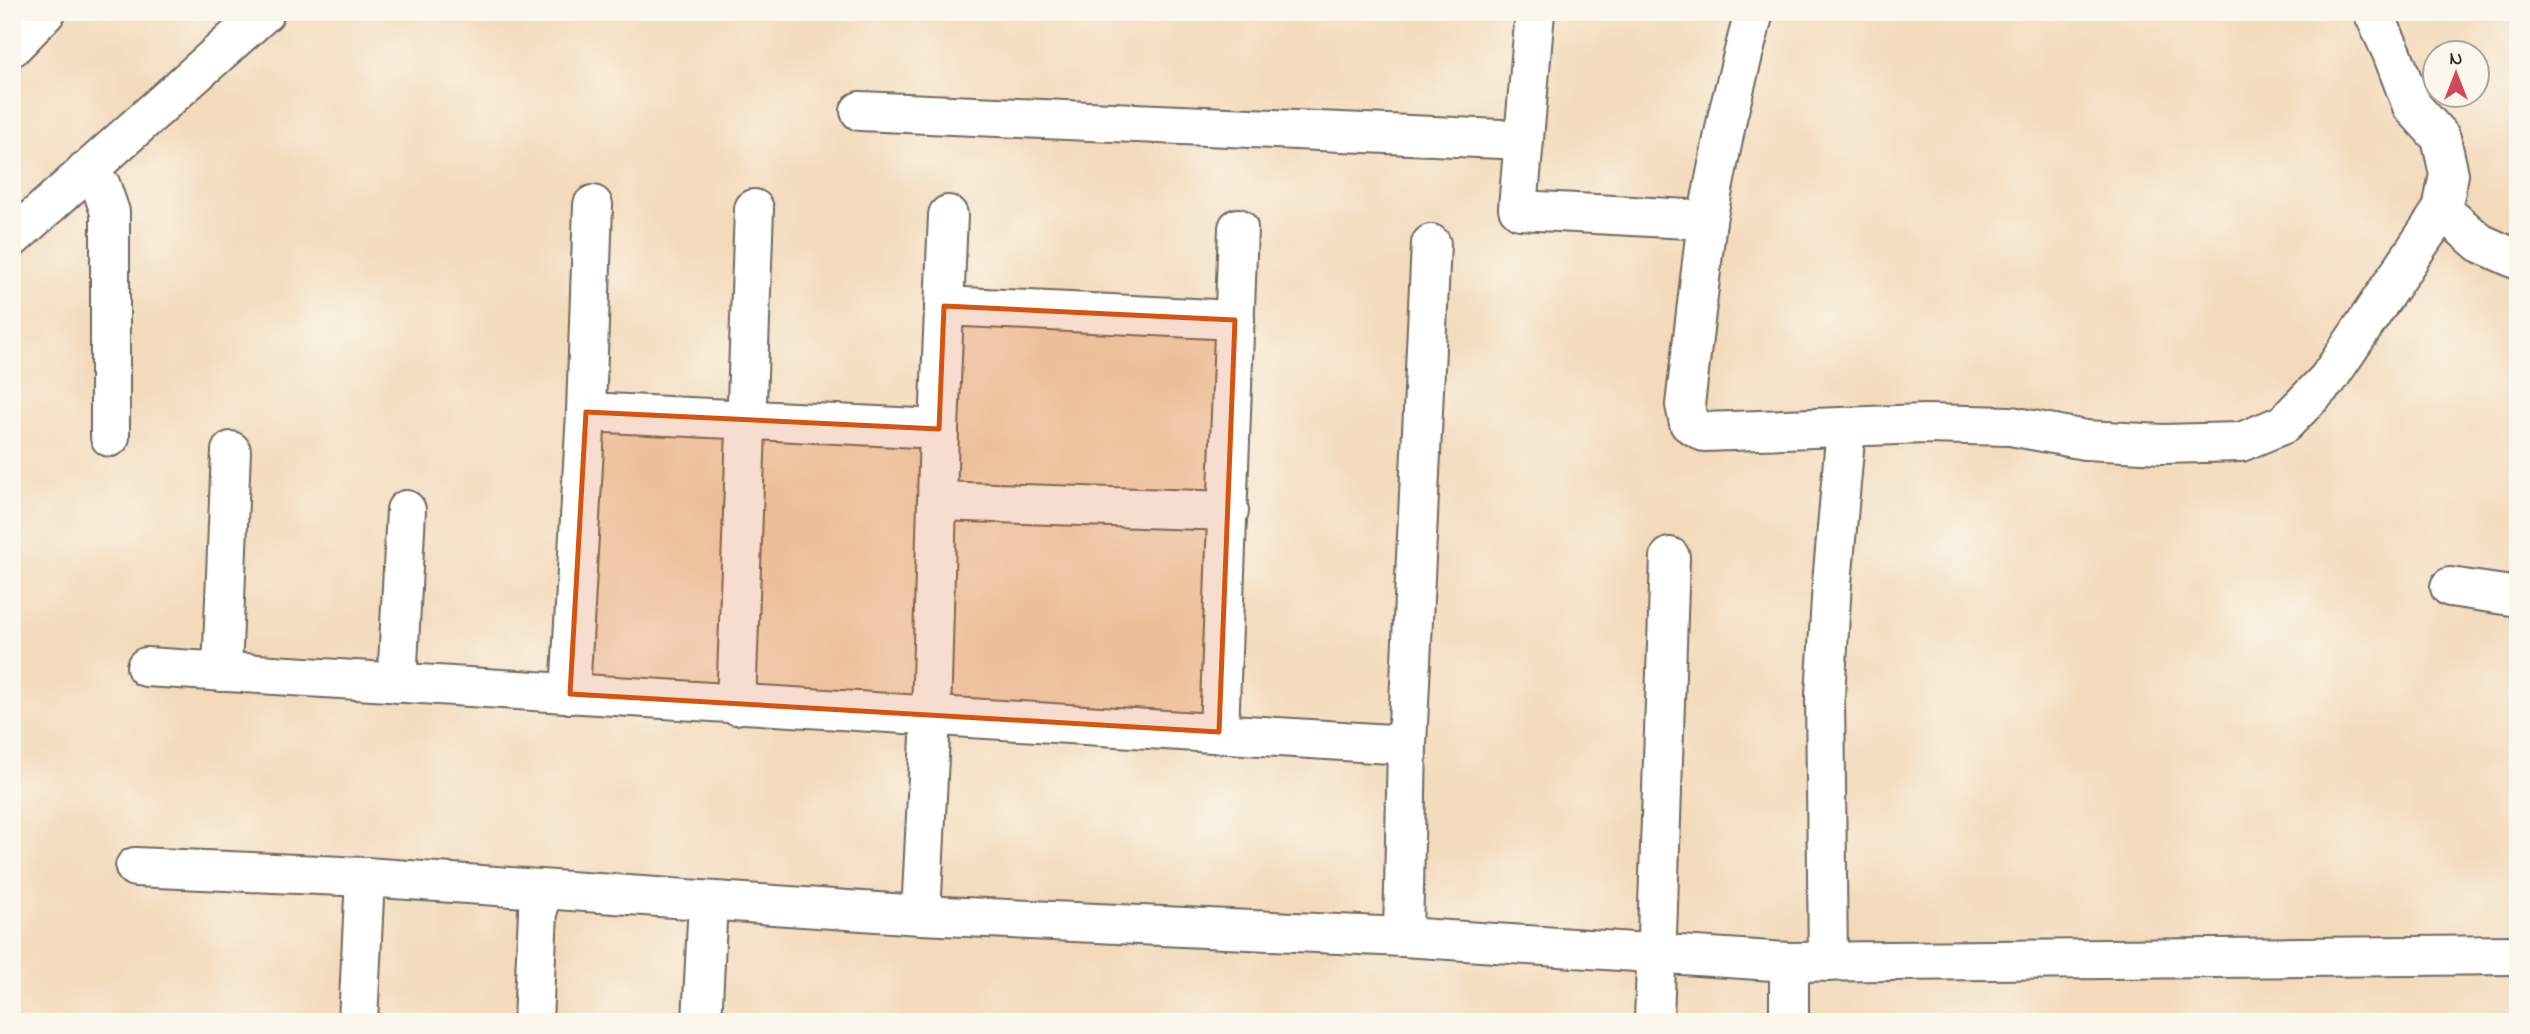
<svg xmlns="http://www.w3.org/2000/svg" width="2530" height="1034" viewBox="0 0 2530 1034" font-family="'Indie Flower',sans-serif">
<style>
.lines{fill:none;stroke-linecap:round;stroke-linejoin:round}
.minor-casing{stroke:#71685d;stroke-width:42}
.highway-casing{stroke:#71685d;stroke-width:42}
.minor{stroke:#fff;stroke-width:38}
.highway{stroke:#fff;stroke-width:38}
.marked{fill:#d5540f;fill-opacity:0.2;stroke:#d5540f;stroke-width:5;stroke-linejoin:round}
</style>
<rect width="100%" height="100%" fill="#fbf7ec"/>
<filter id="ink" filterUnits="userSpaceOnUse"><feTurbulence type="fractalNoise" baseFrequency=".0143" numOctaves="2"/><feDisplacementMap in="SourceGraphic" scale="14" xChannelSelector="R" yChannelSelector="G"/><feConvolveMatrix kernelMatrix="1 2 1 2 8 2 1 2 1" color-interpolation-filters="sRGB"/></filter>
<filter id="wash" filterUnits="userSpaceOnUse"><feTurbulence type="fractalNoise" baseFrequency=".00686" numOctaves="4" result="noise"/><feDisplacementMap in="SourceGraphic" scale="28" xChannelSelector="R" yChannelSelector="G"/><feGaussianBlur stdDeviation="1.57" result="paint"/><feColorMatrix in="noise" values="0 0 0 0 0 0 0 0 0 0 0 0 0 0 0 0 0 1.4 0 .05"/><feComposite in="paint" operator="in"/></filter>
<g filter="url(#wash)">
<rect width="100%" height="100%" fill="#f3dabb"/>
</g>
<g filter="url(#ink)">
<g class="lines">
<!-- minor casing -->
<g class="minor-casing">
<g id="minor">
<polyline points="1535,12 1518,208 1520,210 1707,220"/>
<polyline points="1754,12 1728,114 1707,220 1685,405 1689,423 1704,432 1925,424 2011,426 2085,440 2163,444 2241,442 2284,424 2328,379 2442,210"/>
<polyline points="2373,12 2392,53 2412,106 2441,138 2449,174 2442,210 2480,243 2518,260"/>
<polyline points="860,111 1524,140"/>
<polyline points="85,171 101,186 110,212 110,437"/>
<polyline points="12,238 265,12"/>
<polyline points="944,306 1235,320"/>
<polyline points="586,412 939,429 931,717 921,915"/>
<polyline points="939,429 948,215"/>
<polyline points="937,501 1229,511"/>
<polyline points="2450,587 2518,597"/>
<polyline points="146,667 1407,745 1403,937"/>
<polyline points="222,672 231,451"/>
<polyline points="397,683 406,510"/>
<polyline points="570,694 586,412 593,205"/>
<polyline points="736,705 754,209"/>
<polyline points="1219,732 1238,228"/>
<polyline points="1407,745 1431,244"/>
<polyline points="135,867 365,877 921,915 1403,937 1789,962 2518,955"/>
<polyline points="1828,962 1825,695 1832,583 1846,428"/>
<polyline points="358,1022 365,877"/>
<polyline points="533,1022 539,889"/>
<polyline points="702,1022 708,901"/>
<polyline points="1654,1022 1670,557"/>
<polyline points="1789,1022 1789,962"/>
</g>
</g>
<!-- highway casing -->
<g class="highway-casing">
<polyline id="highway" points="12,47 46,12"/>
</g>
<!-- minor -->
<use href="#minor" class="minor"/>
<!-- highway -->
<use href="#highway" class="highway"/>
</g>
</g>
<!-- marked area -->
<path class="marked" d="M944 306 1235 320 1219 732 570 694 586 412 939 429Z"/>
<!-- margin -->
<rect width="2530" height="1034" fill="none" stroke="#fbf7ec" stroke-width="42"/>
<!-- north arrow -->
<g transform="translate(2456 74)"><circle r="33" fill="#fbf7ec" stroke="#a8a59f" stroke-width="2"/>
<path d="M0-5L12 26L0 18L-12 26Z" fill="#d1495b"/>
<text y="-10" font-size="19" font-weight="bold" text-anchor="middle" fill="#2b2b2b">N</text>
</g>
</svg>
